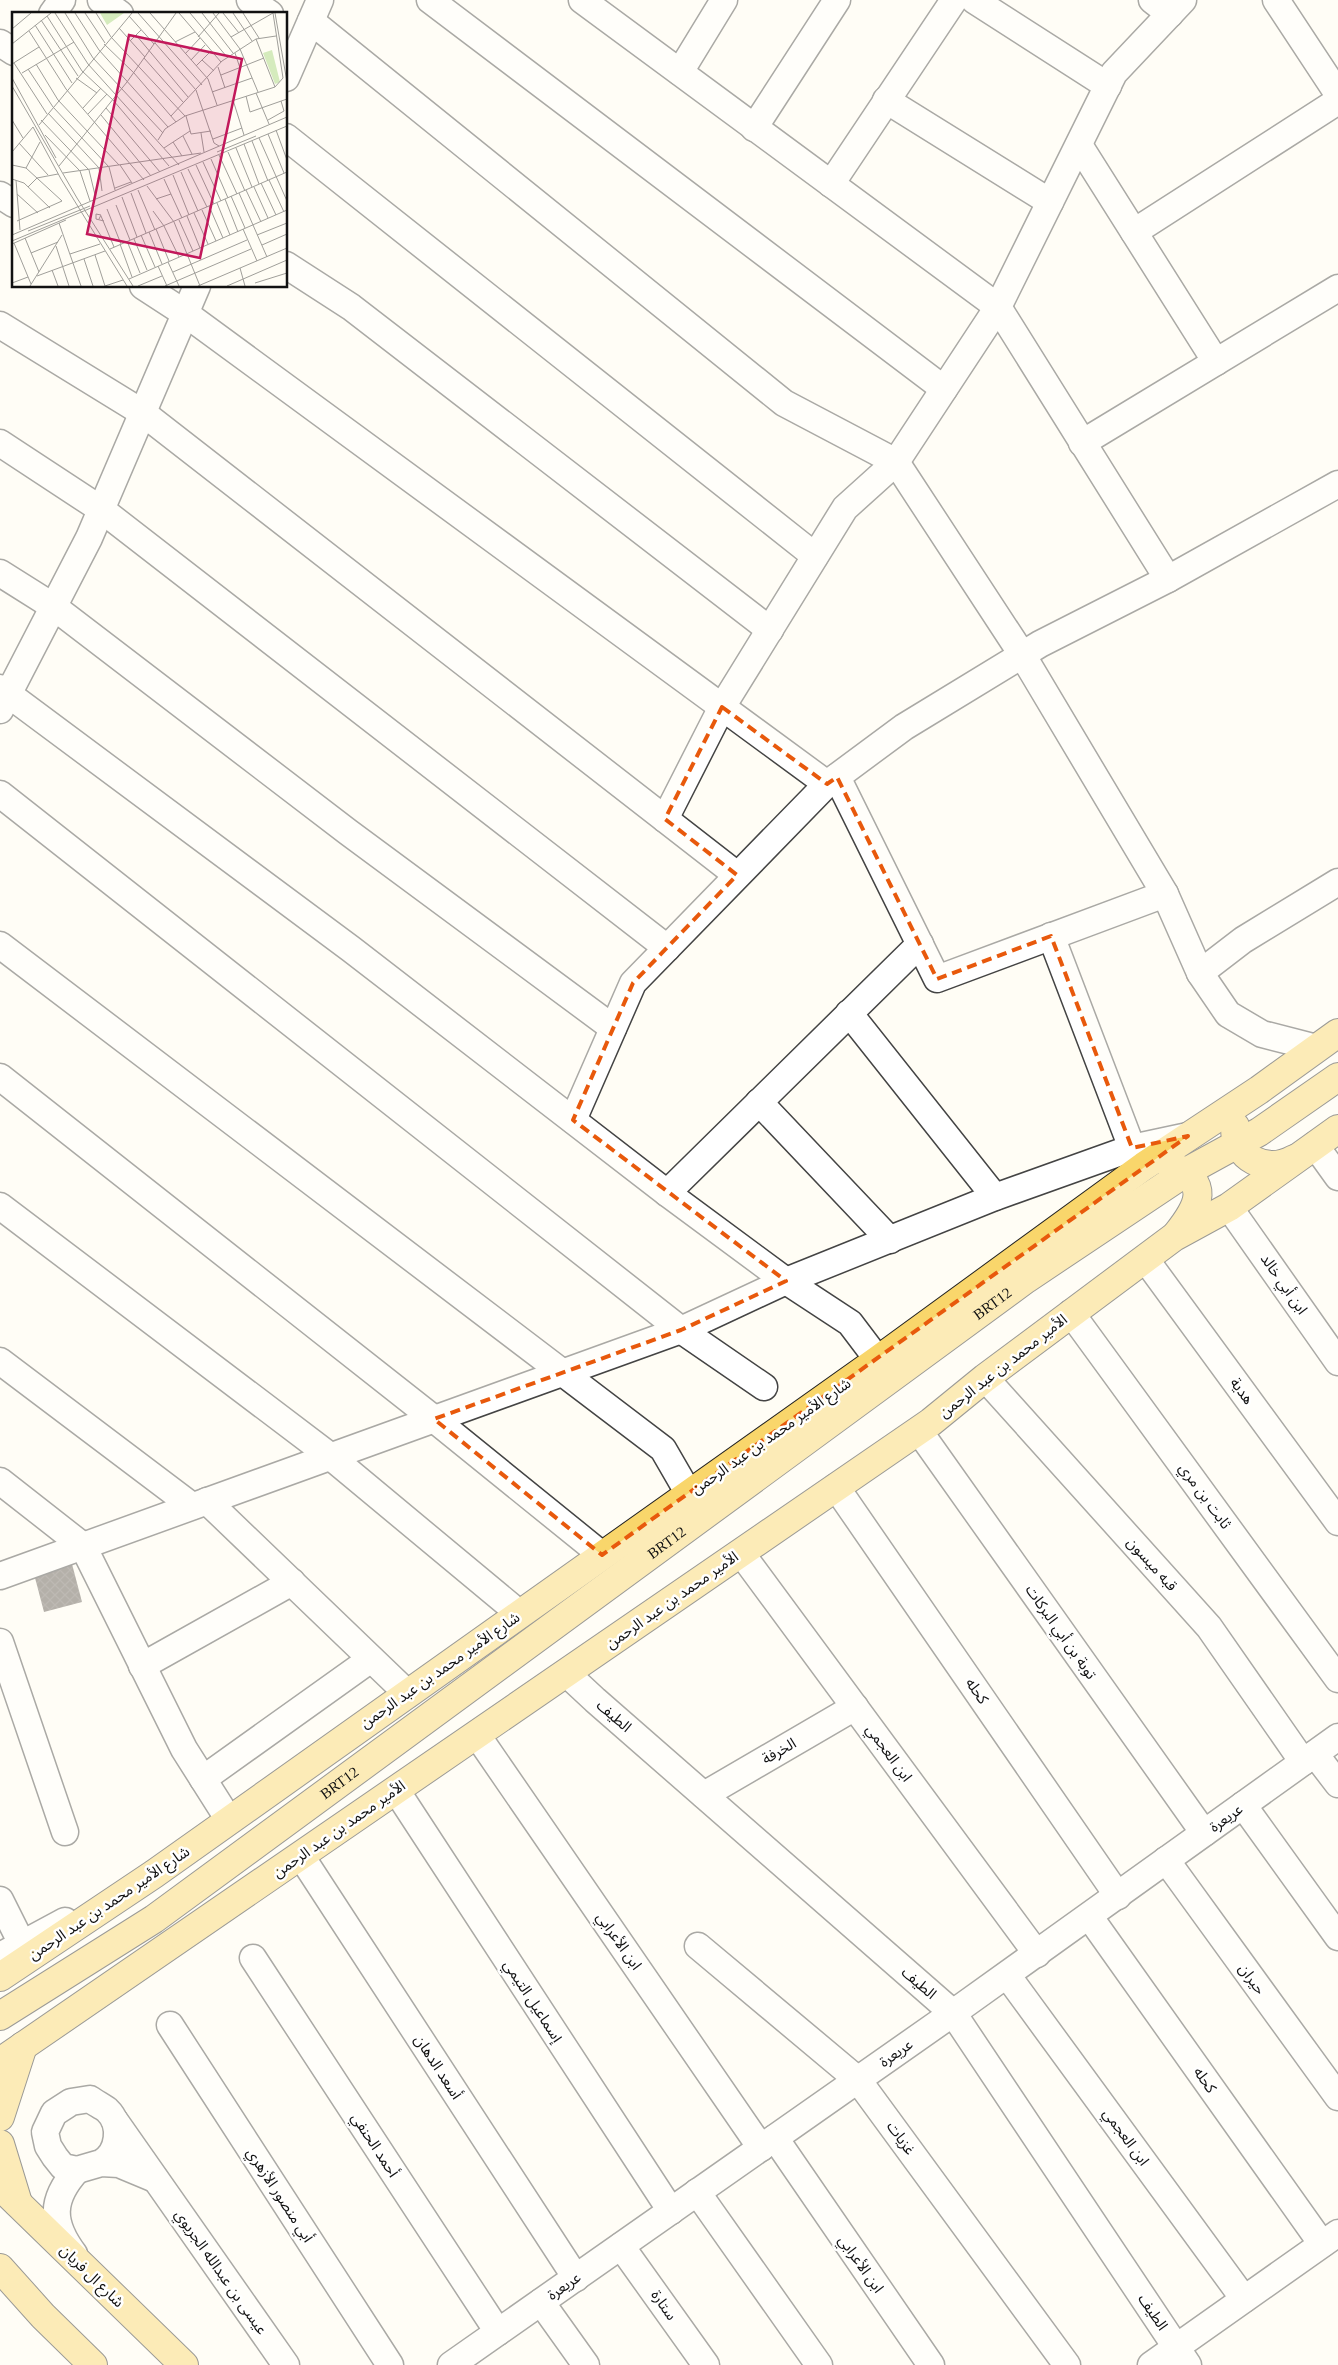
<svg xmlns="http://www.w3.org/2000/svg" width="1338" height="2365" viewBox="0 0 1338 2365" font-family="'Times New Roman','Noto Sans Arabic',serif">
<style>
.building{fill:url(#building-cross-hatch)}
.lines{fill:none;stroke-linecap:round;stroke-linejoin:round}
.minor-casing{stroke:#444;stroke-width:29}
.major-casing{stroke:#222;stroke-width:30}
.minor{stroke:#fff;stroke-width:26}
.major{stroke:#f9d66b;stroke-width:28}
.marked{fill:none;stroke:#e8590c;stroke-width:4;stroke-dasharray:10 6;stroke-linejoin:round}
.labels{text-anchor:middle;stroke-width:5;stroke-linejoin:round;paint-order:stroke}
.street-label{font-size:15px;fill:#111;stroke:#fff}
.inset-road{fill:none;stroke:#a09f9a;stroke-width:1}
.view{fill:#c2185b;fill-opacity:0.15;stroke:#c2185b;stroke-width:2.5}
.inset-edge{fill:none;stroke:#111;stroke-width:2.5}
</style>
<defs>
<pattern id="building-cross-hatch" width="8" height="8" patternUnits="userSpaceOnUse" patternTransform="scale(1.25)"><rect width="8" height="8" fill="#5a524d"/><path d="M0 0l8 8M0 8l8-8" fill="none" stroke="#6d6662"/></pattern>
</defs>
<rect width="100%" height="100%" fill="#fffdf5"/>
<!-- building -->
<polygon class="building" points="72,1564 82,1602 44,1612 34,1574"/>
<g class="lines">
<!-- minor casing -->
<g class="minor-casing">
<g id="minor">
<polyline points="101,0 120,14"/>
<polyline points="250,0 270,14"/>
<polyline points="430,0 944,389"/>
<polyline points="582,0 998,307 1168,579"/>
<polyline points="974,0 1108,86"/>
<polyline points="1152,0 1170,14"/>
<polyline points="1276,0 1338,94"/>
<polyline points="52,14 62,0"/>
<polyline points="311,21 784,403 896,462 1023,656 1165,894 1200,973 1228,1014 1262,1034 1317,1048"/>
<polyline points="0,43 14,52"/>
<polyline points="680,72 724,0"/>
<polyline points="286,78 320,0"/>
<polyline points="886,100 1050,202"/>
<polyline points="754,128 837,0"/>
<polyline points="286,137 815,556"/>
<polyline points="1079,145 1216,362"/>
<polyline points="831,184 954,0"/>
<polyline points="0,195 14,204"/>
<polyline points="1134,232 1338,101"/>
<polyline points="286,265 351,307 770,630"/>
<polyline points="143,286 186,314 827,784"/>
<polyline points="0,325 143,413 737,875"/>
<polyline points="0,443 102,510 667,948"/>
<polyline points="1082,443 1338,288"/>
<polyline points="0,573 54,607 348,832 613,1028"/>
<polyline points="0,688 351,949 667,1193 786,1281 850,1323 878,1360"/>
<polyline points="0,710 89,538 197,286"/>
<polyline points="837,777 937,979 1165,894"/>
<polyline points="0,794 681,1330 764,1387"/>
<polyline points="665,819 722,707 845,508 896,462 998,307 1114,73 1183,0"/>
<polyline points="1051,936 1132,1148"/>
<polyline points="0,945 663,1449 689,1494"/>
<polyline points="1200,973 1243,940 1338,882"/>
<polyline points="849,1013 995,1197"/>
<polyline points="0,1077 434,1419 602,1555"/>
<polyline points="759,1102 890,1240"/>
<polyline points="573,1120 633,983 827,784 904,727 1040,644 1168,579 1338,484"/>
<polyline points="1315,1145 1338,1177"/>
<polyline points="667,1193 920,944"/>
<polyline points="0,1206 330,1456 520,1614"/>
<polyline points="1229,1207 1338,1362"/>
<polyline points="1146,1260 1338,1522"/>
<polyline points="1071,1313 1338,1679"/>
<polyline points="0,1361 192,1506"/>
<polyline points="985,1378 1209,1627 1303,1762"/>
<polyline points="919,1431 1204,1833"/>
<polyline points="0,1481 83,1546 184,1749 229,1820"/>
<polyline points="836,1487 1118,1896"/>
<polyline points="207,1501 408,1694"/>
<polyline points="741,1553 1037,1954"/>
<polyline points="0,1576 681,1330 786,1281 995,1197 1132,1148 1188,1136"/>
<polyline points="0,1642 65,1832"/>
<polyline points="142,1666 292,1582"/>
<polyline points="566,1673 595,1700 953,2013 1188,2365"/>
<polyline points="477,1735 761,2148"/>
<polyline points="1315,1754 1338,1784"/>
<polyline points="203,1779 371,1659"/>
<polyline points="396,1790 671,2211"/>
<polyline points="704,1795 855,1707"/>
<polyline points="1243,1805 1338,1937"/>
<polyline points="301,1856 576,2278"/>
<polyline points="1166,1860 1338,2097"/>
<polyline points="0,1900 22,1944"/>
<polyline points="1089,1916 1322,2244"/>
<polyline points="698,1946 858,2080 1067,2365"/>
<polyline points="0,1956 65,1921"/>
<polyline points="253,1958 498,2332"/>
<polyline points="1007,1975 1244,2299"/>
<polyline points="170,2025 390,2365"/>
<polyline points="115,2121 286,2365"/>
<polyline points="775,2138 931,2365"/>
<path d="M101 2163C119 2153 123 2125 107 2110 102 2106 95 2103 90 2099L71 2102 54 2113 45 2132 48 2146 55 2157 63 2167 77 2170 101 2163 119 2164 155 2179"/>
<polyline points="697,2192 819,2365"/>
<polyline points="621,2246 706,2365"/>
<path d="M74 2254C51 2223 50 2200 77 2170"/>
<polyline points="541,2302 586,2365"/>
<polyline points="451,2365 953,2013 1338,1737"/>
<polyline points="1151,2365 1338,2233"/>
</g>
</g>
<!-- major casing -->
<g class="major-casing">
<g id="major">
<path d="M1235 1126C1234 1159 1267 1174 1294 1159"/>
<path d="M1170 1165C1211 1182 1200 1205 1177 1234"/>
<polyline points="0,1977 154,1874 878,1360 1144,1166 1259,1090 1338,1033"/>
<path id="s1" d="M0 2016 154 1919 1026 1279 1186 1172 1259 1132 1338 1077"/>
<polyline points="0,2062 931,1422 985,1378 1174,1237 1229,1207 1338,1129"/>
<polyline points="0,2117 23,2046"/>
<polyline points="0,2144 18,2203"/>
<polyline points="0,2186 184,2365"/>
<polyline points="0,2268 43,2316 93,2365"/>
</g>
</g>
<!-- minor -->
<use href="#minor" class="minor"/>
<!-- major -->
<use href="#major" class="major"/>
</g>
<!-- marked area -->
<path d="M0 0H1338V2365H0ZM722 707 827 784 837 777 937 979 1051 936 1132 1148 1188 1136 602 1555 434 1419 681 1330 786 1281 573 1120 633 983 737 875 665 819Z" fill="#fffdf5" fill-opacity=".55" fill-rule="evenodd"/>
<path class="marked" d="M722 707 827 784 837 777 937 979 1051 936 1132 1148 1188 1136 602 1555 434 1419 681 1330 786 1281 573 1120 633 983 737 875 665 819Z"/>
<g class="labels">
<!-- street labels -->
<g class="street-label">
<text transform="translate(1284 1284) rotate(55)" y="5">ابن أبي خالد</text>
<text dy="5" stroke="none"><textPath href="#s1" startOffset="1222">BRT12</textPath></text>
<text transform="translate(1003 1366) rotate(-38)" y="5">الأمير محمد بن عبد الرحمن</text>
<text transform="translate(1242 1391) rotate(54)" y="5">هدية</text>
<text transform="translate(771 1436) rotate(-35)" y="5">شارع الأمير محمد بن عبد الرحمن</text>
<text transform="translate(1205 1496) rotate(54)" y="5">ثابت بن مري</text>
<text dy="5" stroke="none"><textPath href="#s1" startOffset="818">BRT12</textPath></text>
<text transform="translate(1152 1564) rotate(48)" y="5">قبه ميسون</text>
<text transform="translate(672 1600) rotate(-35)" y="5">الأمير محمد بن عبد الرحمن</text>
<text transform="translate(1061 1632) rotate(55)" y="5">توبة بن أبي البركات</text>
<text transform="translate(440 1670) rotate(-35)" y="5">شارع الأمير محمد بن عبد الرحمن</text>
<text transform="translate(977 1691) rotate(55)" y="5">كحله</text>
<text transform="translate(614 1716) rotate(41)" y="5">الطيف</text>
<text transform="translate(779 1751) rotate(-30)" y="5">الخرفة</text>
<text transform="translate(889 1753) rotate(54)" y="5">ابن العجمي</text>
<text dy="5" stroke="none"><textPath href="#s1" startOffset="412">BRT12</textPath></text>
<text transform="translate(1226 1818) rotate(-36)" y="5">عريعرة</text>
<text transform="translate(339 1829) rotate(-35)" y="5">الأمير محمد بن عبد الرحمن</text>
<text transform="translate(109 1903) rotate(-34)" y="5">شارع الأمير محمد بن عبد الرحمن</text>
<text transform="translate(619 1941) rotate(55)" y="5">ابن الأعرابي</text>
<text transform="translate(1252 1979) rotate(54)" y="5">حيران</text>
<text transform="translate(919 1983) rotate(41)" y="5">الطيف</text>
<text transform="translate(533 2001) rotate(57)" y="5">إسماعيل التيمي</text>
<text transform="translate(896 2053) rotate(-35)" y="5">عريعرة</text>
<text transform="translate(438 2067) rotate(57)" y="5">أسعد الدهان</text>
<text transform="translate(1205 2080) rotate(55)" y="5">كحله</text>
<text transform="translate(1126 2137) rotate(54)" y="5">ابن العجمي</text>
<text transform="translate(901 2138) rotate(54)" y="5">غزيات</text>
<text transform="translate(375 2145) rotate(57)" y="5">أحمد الحنفي</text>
<text transform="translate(280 2195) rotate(57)" y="5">أبي منصور الأزهري</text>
<text transform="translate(861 2264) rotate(55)" y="5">ابن الأعرابي</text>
<text transform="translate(221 2272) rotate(55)" y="5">عيسى بن عبدالله الجريوي</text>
<text transform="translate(92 2276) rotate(44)" y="5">شارع ال فريان</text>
<text transform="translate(564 2286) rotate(-35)" y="5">عريعرة</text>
<text transform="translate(664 2305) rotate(55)" y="5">ستارة</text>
<text transform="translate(1153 2312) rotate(56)" y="5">الطيف</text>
</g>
</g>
<!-- overview -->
<g transform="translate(12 12)">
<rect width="275" height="275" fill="#fffdf5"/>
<path d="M88 1H112L95 13ZM260 38 268 70 263 72 251 41Z" fill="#d5ebbd"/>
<path class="inset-road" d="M43 1 76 52 167 153M53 1 81 46 151 121M63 1 87 38 156 115M73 1 93 31M84 1 99 25 173 104M126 1 190 73M138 1 196 67 205 93M167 1 209 50M178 1 215 45M190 1 221 41M201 1 228 37 246 80M211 1 227 21M221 1 240 29M231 1 247 26M261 1 271 66M263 1 275 70M35 4 70 59 101 88 157 154M117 4 142 32M29 8 66 64M23 13 60 71M107 16 133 45M0 17 19 1M17 19 54 77 132 168M124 23 176 85M186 25 207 1M219 25 261 1M244 27 263 75M118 29 129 18M163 30 183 20M143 31 184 78 202 131 207 134M0 32 39 1M92 32 122 61 164 110M223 41 228 56M173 42 188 26M132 46 171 90M179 48 193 33M190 48 202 59M2 51 35 102M0 52 27 35M24 52 46 88 107 153M184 54 198 40M206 55 213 76M16 57 41 95 97 155 103 178M10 61 62 30M209 63 252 46M0 66 44 146M64 66 85 81M0 74 65 186 121 274M200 80 240 66M244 81 257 112M234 84 238 100 275 87M221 88 232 123M71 96 89 76M94 96 148 160M36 101 87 156 90 179M76 102 95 82M89 103 139 164M159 104 210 49 244 27 264 24M174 104 179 122 199 119M0 108 11 126M29 108 77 158 84 187M256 108 272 99 269 89M27 113 120 1M21 115 49 167 115 274M264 118 275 148M189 121 192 140M256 122 272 161M33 123 68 159 78 189M171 124 180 142M247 126 275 189M201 127 230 116M146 128 153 117 173 104 263 75 271 66M240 129 256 169M161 130 170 144M7 131 36 163M232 132 247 172M152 136 178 119M224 136 240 175M0 140 21 115M205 140 244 124M216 140 233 179M207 143 225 182M199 147 216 186M191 150 209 189M0 153 14 156 50 189 5 209M108 153 120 171M184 153 202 192M47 154 115 70 164 1M14 156 28 130M176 157 195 195M169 160 186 199M51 161 189 141M161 163 177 203M0 167 12 171 38 196M152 167 170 206M4 168 8 218M257 168 272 200M249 171 264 203M135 174 162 210 188 274M16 175 25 166 46 162M242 175 256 206M103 176 119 170M126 178 143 218M234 178 249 210M119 181 134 221M227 181 255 245M5 182 26 201M219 184 233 216M110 185 125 225M144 187 159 182M213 187 226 220M205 191 218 223M104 193 118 228M197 194 211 226M95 197 109 232M190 198 204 229M141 199 152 214 167 245M182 201 196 232M89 204 102 235M175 204 188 236M87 207 89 203 84 202V207L92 209M167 208 181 239M47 211 69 274M144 217 157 249M231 217 245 249M16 219 78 194M137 220 150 252M0 223 275 105M129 223 143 255M245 223 275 211M13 226 27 260M122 227 135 258M0 229 275 114M115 229 128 261M2 231 19 272M0 232 54 208M108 232 120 265M250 233 275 222M44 234 57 274M98 237 275 160M19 241 46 230M58 242 88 232M83 243 93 274M72 247 81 274M156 250 167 274M146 254 155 274M228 256 233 274M40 258 46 274M161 260 235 228M25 264 93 239M117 267 275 198M0 271 16 265M243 271 275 261M18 274 50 223M93 274 111 268M126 274 150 264M153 274 239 237M186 274 275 236M215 274 275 248"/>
<path class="view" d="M117 23 230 47 188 246 75 222Z"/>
<rect width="275" height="275" class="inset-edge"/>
</g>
</svg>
